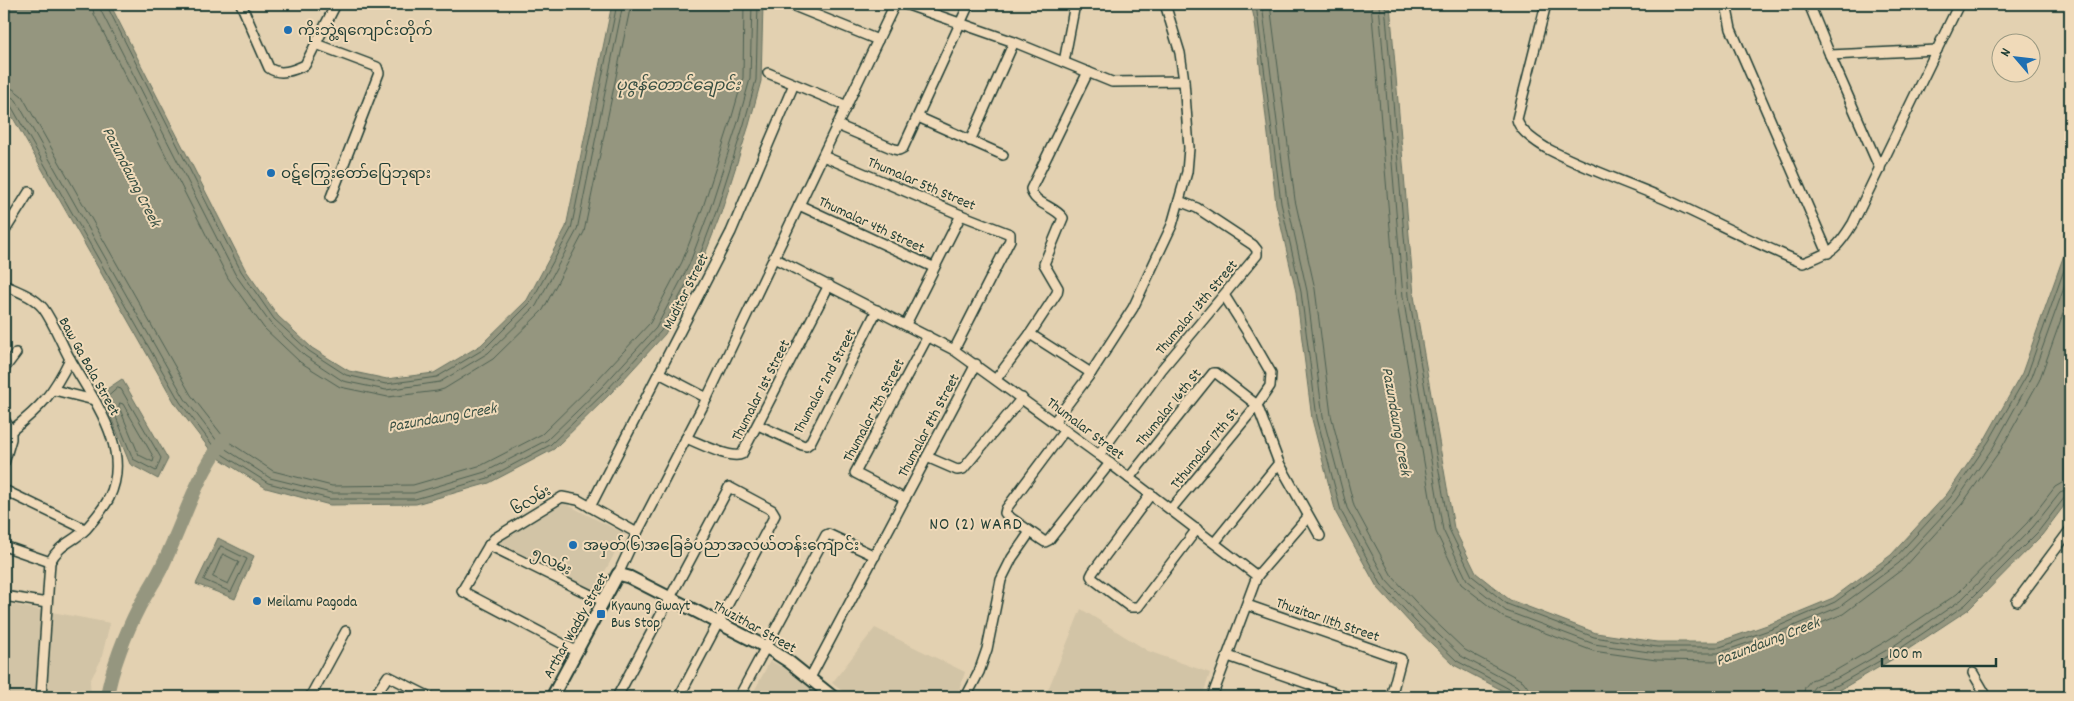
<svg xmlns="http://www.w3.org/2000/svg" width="2074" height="701" viewBox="0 0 2074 701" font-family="Dekko,'Noto Sans Myanmar',sans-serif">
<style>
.built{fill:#d2c4a6}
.water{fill:#95967f;stroke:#667261}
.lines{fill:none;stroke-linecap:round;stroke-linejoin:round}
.shore{stroke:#4e6152;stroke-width:1}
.river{stroke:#95967f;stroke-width:14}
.minor-casing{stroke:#1f3d34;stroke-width:12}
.major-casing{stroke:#1f3d34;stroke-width:15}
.minor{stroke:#f0dab9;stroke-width:9}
.major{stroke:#f0dab9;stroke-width:11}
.poi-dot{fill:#1f6fb2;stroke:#f0dab9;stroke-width:2}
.labels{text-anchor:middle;stroke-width:4;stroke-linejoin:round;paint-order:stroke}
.poi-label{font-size:15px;fill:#1f3d34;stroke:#f0dab9;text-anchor:start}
.street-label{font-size:15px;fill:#1f3d34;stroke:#f0dab9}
.water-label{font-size:16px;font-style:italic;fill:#374f43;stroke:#f0dab9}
.quarter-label{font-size:18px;letter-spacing:1px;fill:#1f3d34;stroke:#f0dab9}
</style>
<rect width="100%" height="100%" fill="#e3d1b1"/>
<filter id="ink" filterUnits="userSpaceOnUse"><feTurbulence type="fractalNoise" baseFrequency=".02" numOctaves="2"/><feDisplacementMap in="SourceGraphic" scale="10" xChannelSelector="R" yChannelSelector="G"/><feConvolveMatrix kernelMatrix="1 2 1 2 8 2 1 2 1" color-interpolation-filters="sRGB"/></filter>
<g filter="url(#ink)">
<!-- built -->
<g class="built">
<polygon points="560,501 625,534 594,592 496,541"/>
<polygon points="4,603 110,623 101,660 90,681 91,697 4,697"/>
<polygon points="1081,609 1148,651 1210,673 1202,697 1045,697"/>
<polygon points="875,628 965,672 957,697 850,697 832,683"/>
<polygon points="770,661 784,668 821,697 751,697"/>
</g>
<!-- water -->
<g class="water">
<polygon points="4,4 110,4 245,269 278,316 312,348 349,371 387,379 434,373 481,345 527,300 566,227 612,4 763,4 761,81 749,125 721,213 699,270 665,334 611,393 554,449 489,483 416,504 330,505 266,488 214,455 176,405 4,102"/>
<polygon points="1251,4 1390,4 1414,296 1454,528 1476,573 1510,600 1596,633 1657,642 1718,642 1770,624 1833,598 1891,555 1947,494 1985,439 2022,373 2070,238 2070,498 2042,535 1969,609 1898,656 1840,690 1814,697 1515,697 1454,665 1412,625 1377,587 1336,513 1312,419 1296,292 1276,204 1255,22"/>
<polygon points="122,379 168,459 158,479 130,464 101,393"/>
<polygon points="218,538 254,556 235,599 196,584"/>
</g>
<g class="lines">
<!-- shore -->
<g class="shore">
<polyline points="92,4 94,14 228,278 264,328 300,362 340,387 388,397 437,391 444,389 493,359 543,310 584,232 631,4"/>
<polyline points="100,4 101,11 235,274 270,323 305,356 343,381 386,390 440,382 488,353 536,306 577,230 623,4"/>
<polyline points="106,4 241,271 274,319 309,351 346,375 386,384 437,377 484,349 531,302 571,229 617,4"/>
<polyline points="1256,4 1281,203 1301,292 1317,418 1341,511 1381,584 1415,621 1457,661 1513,691 1516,697"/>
<polyline points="1262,4 1287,201 1307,291 1323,417 1347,508 1386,580 1420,617 1461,656 1517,686 1521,691 1522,697"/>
<polyline points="1270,4 1295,200 1315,289 1331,415 1354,506 1392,576 1425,612 1465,650 1523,681 1529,689 1530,697"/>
<polyline points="1371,4 1396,298 1436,532 1461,584 1503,617 1593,651 1656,660 1718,661 1777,641 1843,614 1904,568 1962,504 2001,449 2039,381 2070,294"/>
<polyline points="1379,4 1403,297 1443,530 1467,580 1506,611 1594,644 1656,653 1718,653 1774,634 1839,607 1899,563 1956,501 1994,446 2032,377 2070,271"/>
<polyline points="1385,4 1409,296 1449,529 1472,576 1507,604 1594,637 1657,647 1720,647 1772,629 1835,602 1894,559 1951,497 1989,441 2027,375 2070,253"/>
<polyline points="4,87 13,89 22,96 191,395 226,440 273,471 332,486 413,485 482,465 542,434 597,380 650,323 682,262 703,207 731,120 743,78 744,4"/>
<polyline points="4,95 10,96 16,100 185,399 221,446 270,478 331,493 414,493 485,472 547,440 603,386 656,328 689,265 710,209 738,122 750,79 752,4"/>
<polyline points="4,101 10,104 180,402 217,451 268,483 330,499 415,499 488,478 550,445 607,390 661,331 695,268 716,212 744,124 756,80 758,4"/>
<polygon points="118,388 121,389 161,458 156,471 133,459 108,397"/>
<polygon points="120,403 123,404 154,458 153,462 139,455 119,407"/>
<polygon points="221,546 247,559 231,592 204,580"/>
<polygon points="223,554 239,562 228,584 213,577"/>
<polyline points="1803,697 1805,687 1811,680 1833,672 1888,640 1957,594 2028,522 2055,487 2062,483 2070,482"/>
<polyline points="1810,697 1811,691 1816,685 1836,679 1892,647 1961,600 2033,527 2060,493 2070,489"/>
<polyline points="1816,697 1819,691 1838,685 1895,652 1965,605 2038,532 2065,497 2070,496"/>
</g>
<!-- river -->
<path class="river" d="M107 697C111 670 126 632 139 607 147 592 158 577 165 560 185 518 195 479 224 440"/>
<!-- minor casing -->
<g class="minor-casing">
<g id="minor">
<path d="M241 4 269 68C280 76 294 70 305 65L336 4"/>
<polyline points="789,4 878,40"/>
<polyline points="905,4 1014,42 1112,82 1184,81"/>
<path d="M1546 4 1517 119C1519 131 1536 142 1546 148 1583 168 1626 182 1665 199 1711 220 1756 244 1803 263 1833 251 1836 251 1853 223L1959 4"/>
<polyline points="1726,4 1731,29 1828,253"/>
<polyline points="1809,4 1830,55 1880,169"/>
<polyline points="316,44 377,67 379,73 331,197"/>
<polyline points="1830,55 1937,50"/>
<polyline points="1064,62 1075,4"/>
<polyline points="768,73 847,106"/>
<polyline points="918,117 1003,155"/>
<polyline points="837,125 894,149 899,150 903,148 969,4"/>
<polyline points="970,141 1014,42"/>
<polyline points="823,156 961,215 1010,234 1010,240 954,350"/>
<polyline points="799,205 933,267"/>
<polyline points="4,232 29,192"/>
<polyline points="774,258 954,350 1099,455 1257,576 1212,697"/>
<path d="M4 285C17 291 33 296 43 308 54 323 61 343 70 359 93 400 133 449 109 498 104 508 93 521 86 529 72 543 60 543 50 562L41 697"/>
<polyline points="906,324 961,215"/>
<polyline points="1030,334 1091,373"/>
<polyline points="4,369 16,353"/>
<polyline points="659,373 707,398"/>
<path d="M996 379 1030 334 1057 293 1058 288 1044 264 1063 218C1055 206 1033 204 1031 189L1088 72"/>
<polyline points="54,390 94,400"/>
<polyline points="1257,405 1279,463 1320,536"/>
<polyline points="4,419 11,431"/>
<polyline points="1054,422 1091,373 1133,308 1172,225 1187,172 1189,148 1184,81 1180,53 1165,4"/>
<polyline points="758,425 802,445 806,446 810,443 877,310"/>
<polyline points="1065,430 1006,509 1005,513 1008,516 1042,540 1045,542 1049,540 1110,463"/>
<path d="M686 438C699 443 731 460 742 454L829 285"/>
<polyline points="1099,455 1162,369 1257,255 1257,250 1253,245 1197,208 1179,201"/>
<polyline points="927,457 957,470 963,469 1022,398"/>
<path d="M4 463 11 439V431C41 407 53 394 70 359"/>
<polyline points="1129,478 1213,373 1216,373 1257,405"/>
<polyline points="4,490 85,529"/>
<polyline points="1151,494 1093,572 1091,576 1093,579 1130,607 1138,607 1197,529"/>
<polyline points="905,499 855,473 928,336"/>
<polyline points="590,507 731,232 794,84"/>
<polyline points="1171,509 1257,405 1270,386 1271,373 1248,333 1224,295"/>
<polyline points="1215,542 1279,463"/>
<polyline points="489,545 603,601"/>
<polyline points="4,546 50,562"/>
<polyline points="618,574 637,533 707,398 895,4"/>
<polyline points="1257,576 1308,517"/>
<polyline points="4,596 47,603"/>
<polyline points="2017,601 2070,530"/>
<polyline points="1247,605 1401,659 1391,697"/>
<polyline points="576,651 462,591 489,545 495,538 562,497 578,500 637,533"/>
<polyline points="1228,656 1346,697"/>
<polyline points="1973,673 1987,697"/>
<polyline points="810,678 976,364"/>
<polyline points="310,697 346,631"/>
<polyline points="374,697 388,676 430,697"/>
<polyline points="617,697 729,487 772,510 775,515 679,697"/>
<polyline points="739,697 826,535 828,534 875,556"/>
<polyline points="966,697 979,672 987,649 1001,580 1012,558 1030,532"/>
</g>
</g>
<!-- major casing -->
<g class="major-casing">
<polyline id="major" points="552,697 618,574 629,577 766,647 788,661 833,697"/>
</g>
<!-- minor -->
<use href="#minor" class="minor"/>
<!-- major -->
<use href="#major" class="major"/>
</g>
</g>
<!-- markers -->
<g class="poi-dot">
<circle cx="288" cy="30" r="5"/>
<circle cx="271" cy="173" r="5"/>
<circle cx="573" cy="545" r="5"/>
<circle cx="257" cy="601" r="5"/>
<rect x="596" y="609" width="10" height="10" rx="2.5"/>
</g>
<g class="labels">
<!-- poi labels -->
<g class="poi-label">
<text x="298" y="35">ကိုးဘွဲ့ရကျောင်းတိုက်</text>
<text x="281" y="178">ဝဋ်ကြွေးတော်ပြေဘုရား</text>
<text x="583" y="550">အမှတ်(၆)အခြေခံပညာအလယ်တန်းကျောင်း</text>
<text x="267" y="606">Meilamu Pagoda</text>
<text x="611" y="610">Kyaung Gwayt<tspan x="611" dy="17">Bus Stop</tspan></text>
</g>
<!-- street labels -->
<g class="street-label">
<text transform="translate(922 183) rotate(23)" y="5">Thumalar 5th Street</text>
<text transform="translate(872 224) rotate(25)" y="5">Thumalar 4th Street</text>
<text transform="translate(685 291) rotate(-63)" y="5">Muditar Street</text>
<text transform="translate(1196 307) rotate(-50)" y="5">Thumalar 13th Street</text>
<text transform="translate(90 366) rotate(61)" y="5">Baw Ga Bala Street</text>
<text transform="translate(824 381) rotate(-62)" y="5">Thumalar 2nd Street</text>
<text transform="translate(760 390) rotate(-63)" y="5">Thumalar 1st Street</text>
<text transform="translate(1168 407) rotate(-51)" y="5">Thumalar 16th St</text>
<text transform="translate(873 410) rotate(-62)" y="5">Thumalar 7th Street</text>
<text transform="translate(928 425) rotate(-62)" y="5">Thumalar 8th Street</text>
<text transform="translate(1086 428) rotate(37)" y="5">Thumalar Street</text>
<text transform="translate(1204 448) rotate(-51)" y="5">Tthumalar 17th St</text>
<text transform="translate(531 500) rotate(-31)" y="5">၆လမ်း</text>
<text transform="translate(552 561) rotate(27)" y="5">၅လမ်း</text>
<text transform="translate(1328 619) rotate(19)" y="5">Thuzitar 11th Street</text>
<text transform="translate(575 625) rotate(-61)" y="5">Arthar Waddy Street</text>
<text transform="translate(755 626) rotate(29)" y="5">Thuzithar Street</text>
</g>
<!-- water labels -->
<g class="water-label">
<text x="678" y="90">ပုဇွန်တောင်ချောင်း</text>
<text transform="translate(133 176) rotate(63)" y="6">Pazundaung Creek</text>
<text transform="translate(442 416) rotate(-10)" y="6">Pazundaung Creek</text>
<text transform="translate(1398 421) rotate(80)" y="6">Pazundaung Creek</text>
<text transform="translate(1767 640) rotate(-21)" y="6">Pazundaung Creek</text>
</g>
<!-- quarter labels -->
<g class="quarter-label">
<text x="976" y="529">NO (2) WARD</text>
</g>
</g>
<!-- margin -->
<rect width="2074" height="701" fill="none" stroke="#f0dab9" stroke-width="20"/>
<rect x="10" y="10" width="2054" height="681" fill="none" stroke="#1f3d34" stroke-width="2" filter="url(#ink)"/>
<!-- north arrow -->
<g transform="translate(2016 58) rotate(298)"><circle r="24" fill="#f0dab9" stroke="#9c9b84"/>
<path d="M0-4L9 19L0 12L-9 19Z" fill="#1f6fb2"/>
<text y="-8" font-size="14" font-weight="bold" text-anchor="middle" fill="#1f3d34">N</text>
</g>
<!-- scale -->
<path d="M1882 658v8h114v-8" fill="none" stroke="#1f3d34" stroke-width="2.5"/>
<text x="1889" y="658" font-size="15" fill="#1f3d34" stroke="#f0dab9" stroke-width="4" paint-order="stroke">100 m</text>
</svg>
